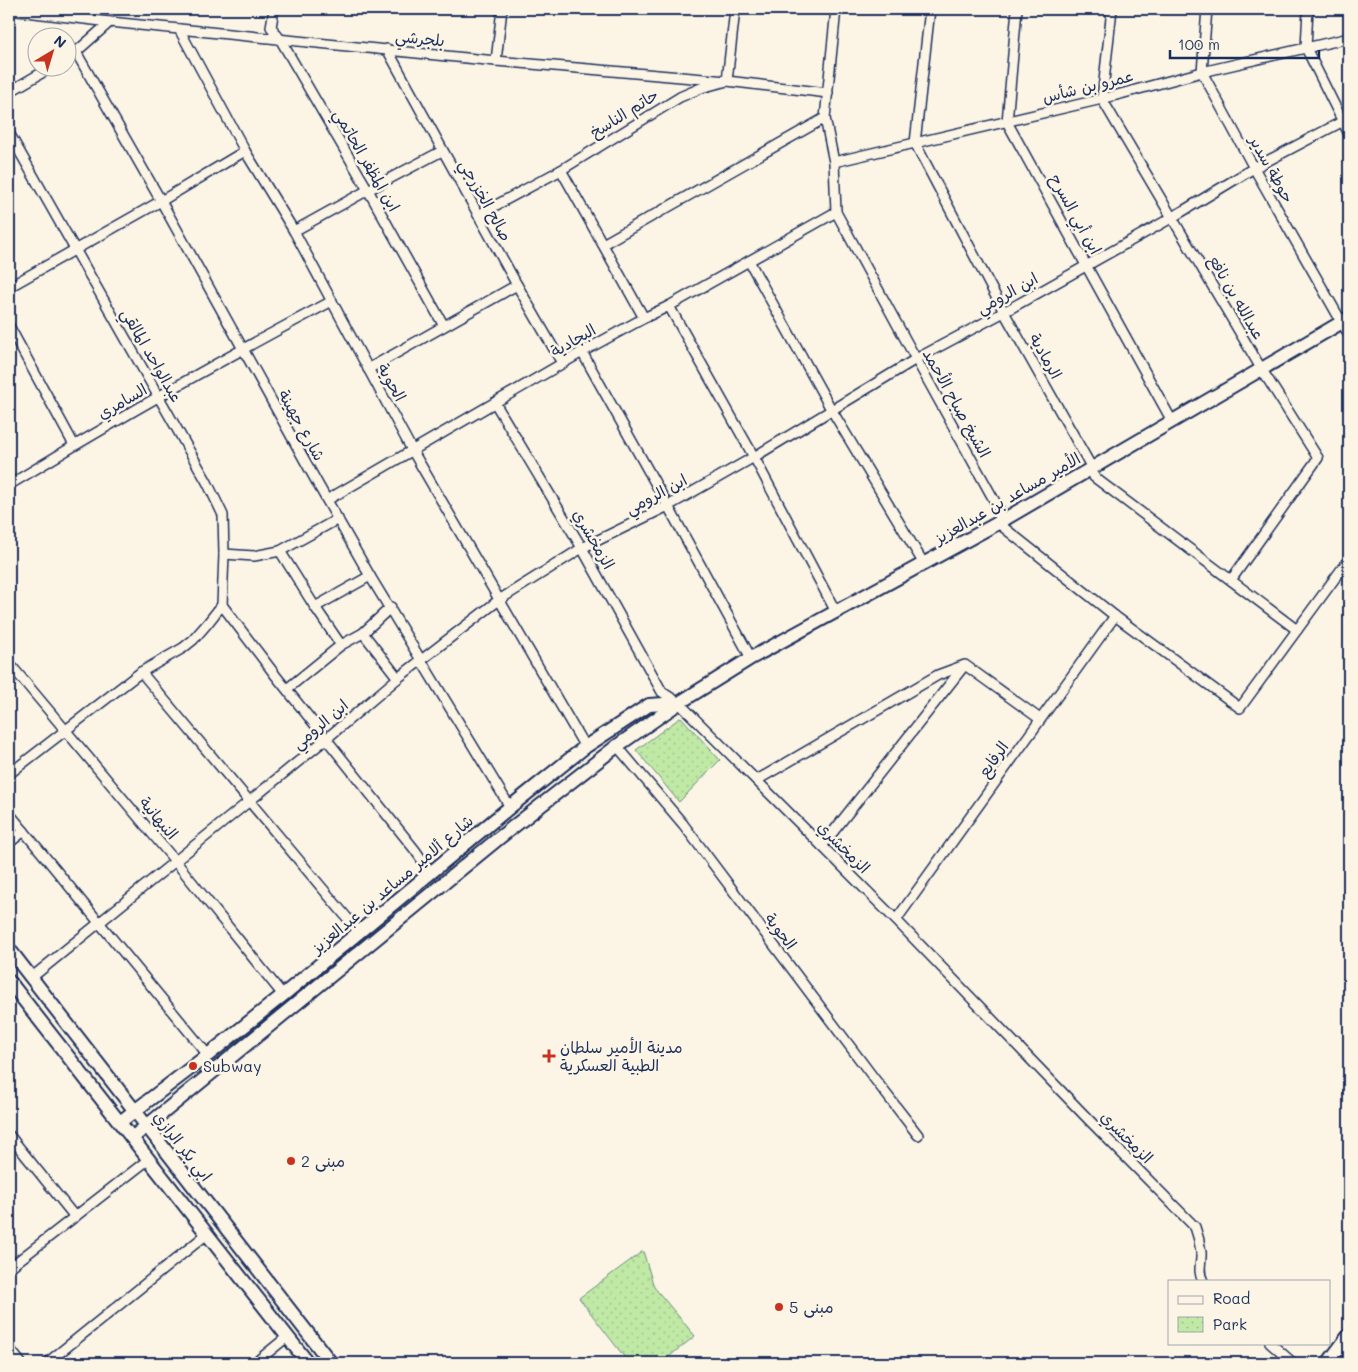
<svg xmlns="http://www.w3.org/2000/svg" width="1358" height="1372" viewBox="0 0 1358 1372" font-family="Mali,'Playpen Sans Arabic',sans-serif">
<style>
.park{fill:url(#park-dots);stroke:#6d8c82}
.lines{fill:none;stroke-linecap:round;stroke-linejoin:round}
.street-casing{stroke:#1b2f5e;stroke-width:12}
.secondary-casing{stroke:#1b2f5e;stroke-width:16}
.street{stroke:#fcf5e5;stroke-width:9}
.secondary{stroke:#fcf5e5;stroke-width:12}
.poi-dot{fill:#c8321e;stroke:#fcf5e5;stroke-width:2}
.labels{text-anchor:middle;stroke-width:5;stroke-linejoin:round;paint-order:stroke}
.street-label{font-size:16px;fill:#1b2f5e;stroke:#fcf5e5}
.poi-label{font-size:16px;fill:#1b2f5e;stroke:#fcf5e5;text-anchor:start}
</style>
<defs>
<pattern id="park-dots" width="8" height="8" patternUnits="userSpaceOnUse" patternTransform="scale(1.25)"><rect width="8" height="8" fill="#bfe9a5"/><path d="M2 2h.1M6 6h.1" fill="none" stroke="#a4c890" stroke-width="1.8" stroke-linecap="round"/></pattern>
</defs>
<rect width="100%" height="100%" fill="#fcf5e5"/>
<filter id="ink" filterUnits="userSpaceOnUse"><feTurbulence type="fractalNoise" baseFrequency=".02" numOctaves="2"/><feDisplacementMap in="SourceGraphic" scale="10" xChannelSelector="R" yChannelSelector="G"/><feConvolveMatrix kernelMatrix="1 2 1 2 8 2 1 2 1" color-interpolation-filters="sRGB"/></filter>
<g filter="url(#ink)">
<!-- park -->
<g class="park">
<polygon points="681,717 720,760 679,802 636,750"/>
<polygon points="643,1251 654,1287 695,1336 661,1363 629,1363 579,1298"/>
</g>
<g class="lines">
<!-- street casing -->
<g class="street-casing">
<g id="street">
<polyline points="274,9 271,27 280,39 368,190 444,326"/>
<polyline points="836,9 825,118 834,162 836,212 916,359 999,509 998,523 1115,616 1240,708 1349,559"/>
<polyline points="930,9 915,143 1004,312 1092,468 1094,477 1297,630"/>
<polyline points="1017,9 1007,122 1172,421"/>
<polyline points="1112,9 1102,99 1262,370 1318,458 1231,580"/>
<polyline points="1207,9 1202,72 1254,168 1349,335"/>
<polyline points="1308,9 1306,48 1349,134"/>
<polyline points="9,10 110,22 496,61 727,81 828,93"/>
<polyline points="179,29 245,151 294,231 412,450 585,747"/>
<polyline points="387,49 517,285 562,363"/>
<polyline points="76,52 161,201 320,488 370,576 510,807"/>
<polyline points="68,57 76,52 110,22"/>
<polyline points="496,61 502,9"/>
<polyline points="9,92 50,68"/>
<polyline points="9,133 207,482 223,515 224,554 222,605"/>
<polyline points="834,162 1102,99 1202,72 1349,38"/>
<polyline points="561,170 644,318"/>
<polyline points="478,215 561,170 680,97 701,88 727,81 735,9"/>
<polyline points="294,231 368,190 442,151"/>
<polyline points="603,244 825,118"/>
<polyline points="749,261 831,409 924,564"/>
<polyline points="9,287 161,201 245,151"/>
<polyline points="669,306 754,457 836,612"/>
<polyline points="9,326 74,445"/>
<polyline points="582,352 668,506 751,658"/>
<polyline points="368,369 517,285"/>
<path d="M495 403 582 548 662 692 679 703 896 920 1089 1120 1195 1227C1198 1235 1200 1243 1201 1252 1202 1262 1197 1271 1203 1281"/>
<path d="M9 485C114 421 222 359 332 301"/>
<polyline points="327,500 582,352 644,318 669,306 836,212"/>
<polyline points="280,551 315,607 341,645"/>
<polyline points="224,554 254,556 280,551 338,519"/>
<polyline points="222,605 276,676 415,850 431,873"/>
<polyline points="315,607 370,576"/>
<polyline points="363,633 398,678"/>
<polyline points="9,663 176,862 283,995"/>
<polyline points="141,672 359,932"/>
<polyline points="287,689 341,645 363,633 391,607"/>
<polyline points="617,746 683,824 873,1077 918,1135"/>
<polyline points="9,774 141,672 183,648 193,640 207,624 222,605"/>
<polyline points="757,780 938,675 965,665 1040,719"/>
<polyline points="9,813 208,1055"/>
<polyline points="9,843 24,831"/>
<polyline points="822,846 964,666"/>
<polyline points="896,920 1115,616"/>
<polyline points="31,978 326,739 398,678 499,600 582,548 668,506 754,457 916,359 1004,312 1173,217 1254,168 1349,118"/>
<polyline points="9,1135 75,1217"/>
<polyline points="9,1268 149,1159"/>
<polyline points="1270,1343 1293,1363"/>
<polyline points="9,1348 21,1363"/>
<polyline points="47,1363 207,1234"/>
<polyline points="255,1363 287,1337"/>
</g>
</g>
<!-- secondary casing -->
<g class="secondary-casing">
<g id="secondary">
<polyline points="9,949 331,1363"/>
<polyline points="9,981 308,1363"/>
<polyline points="120,1122 208,1055 283,995 510,807 585,747 649,705 679,703"/>
<polyline points="132,1138 499,838 617,746 679,703 751,658 998,523 1349,318"/>
<polyline points="1328,1363 1349,1335"/>
<polyline points="1346,1363 1349,1358"/>
</g>
</g>
<!-- street -->
<use href="#street" class="street"/>
<!-- secondary -->
<use href="#secondary" class="secondary"/>
</g>
</g>
<!-- markers -->
<g class="poi-dot">
<path d="M546.5 1048.5h5v5h5v5h-5v5h-5v-5h-5v-5h5z"/>
<circle cx="193" cy="1066" r="5"/>
<circle cx="291" cy="1161" r="5"/>
<circle cx="779" cy="1307" r="5"/>
</g>
<g class="labels">
<!-- street labels -->
<g class="street-label">
<text transform="translate(420 38) rotate(6)" y="6">بلجرشي</text>
<text transform="translate(1088 86) rotate(-14)" y="6">عمرو بن شأس</text>
<text transform="translate(624 113) rotate(-32)" y="6">حاتم الناسخ</text>
<text transform="translate(367 160) rotate(60)" y="6">ابن المظفر الحاتمي</text>
<text transform="translate(1272 169) rotate(61)" y="6">حوطة سدير</text>
<text transform="translate(486 200) rotate(61)" y="6">صالح الخزرجي</text>
<text transform="translate(1076 214) rotate(61)" y="6">ابن أبي السرح</text>
<text transform="translate(1007 293) rotate(-29)" y="6">ابن الرومي</text>
<text transform="translate(1237 297) rotate(60)" y="6">عبدالله بن نافع</text>
<text transform="translate(573 340) rotate(-30)" y="6">البجادية</text>
<text transform="translate(152 355) rotate(60)" y="6">عبدالواحد المالقي</text>
<text transform="translate(1046 356) rotate(61)" y="6">الرمادية</text>
<text transform="translate(392 382) rotate(61)" y="6">الحوية</text>
<text transform="translate(122 401) rotate(-30)" y="6">السامري</text>
<text transform="translate(957 403) rotate(61)" y="6">الشيخ صباح الأحمد</text>
<text transform="translate(302 425) rotate(61)" y="6">شارع جهينة</text>
<text transform="translate(656 494) rotate(-28)" y="6">ابن الرومي</text>
<text transform="translate(1007 498) rotate(-30)" y="6">الأمير مساعد بن عبدالعزيز</text>
<text transform="translate(594 539) rotate(60)" y="6">الزمخشري</text>
<text transform="translate(320 724) rotate(-40)" y="6">ابن الرومي</text>
<text transform="translate(993 759) rotate(-54)" y="6">الرفايع</text>
<text transform="translate(159 818) rotate(50)" y="6">النبهانية</text>
<text transform="translate(844 847) rotate(45)" y="6">الزمخشري</text>
<text transform="translate(392 884) rotate(-40)" y="6">شارع ألامير مساعد بن عبدالعزيز</text>
<text transform="translate(781 931) rotate(53)" y="6">الحوية</text>
<text transform="translate(1127 1137) rotate(45)" y="6">الزمخشري</text>
<text transform="translate(183 1146) rotate(52)" y="6">ابي بكر الرازي</text>
</g>
<!-- poi labels -->
<g class="poi-label">
<text x="560" y="1053">مدينة الأمير سلطان<tspan x="560" dy="18">الطبية العسكرية</tspan></text>
<text x="203" y="1072">Subway</text>
<text x="301" y="1167">مبنى 2</text>
<text x="789" y="1313">مبنى 5</text>
</g>
</g>
<!-- margin -->
<rect width="1358" height="1372" fill="none" stroke="#fcf5e5" stroke-width="30"/>
<rect x="15" y="15" width="1328" height="1342" fill="none" stroke="#1b2f5e" stroke-width="2" filter="url(#ink)"/>
<!-- legend -->
<rect x="1168" y="1280" width="162" height="65" fill="#fcf5e5" stroke="#a2a6af"/>
<rect x="1178" y="1296" width="25" height="8" fill="#fcf5e5" stroke="#a2a6af"/>
<text x="1213" y="1304" font-size="15" fill="#1b2f5e">Road</text>
<rect x="1178" y="1317" width="25" height="15" fill="url(#park-dots)" stroke="#a2a6af"/>
<text x="1213" y="1330" font-size="15" fill="#1b2f5e">Park</text>
<!-- north arrow -->
<g transform="translate(52 52) rotate(38)"><circle r="24" fill="#fcf5e5" stroke="#a2a6af"/>
<path d="M0-4L9 19L0 12L-9 19Z" fill="#c8321e"/>
<text y="-8" font-size="14" font-weight="bold" text-anchor="middle" fill="#1b2f5e">N</text>
</g>
<!-- scale -->
<path d="M1170 50v8h149v-8" fill="none" stroke="#1b2f5e" stroke-width="2.5"/>
<text x="1178" y="50" font-size="15" fill="#1b2f5e" stroke="#fcf5e5" stroke-width="4" paint-order="stroke">100 m</text>
</svg>
